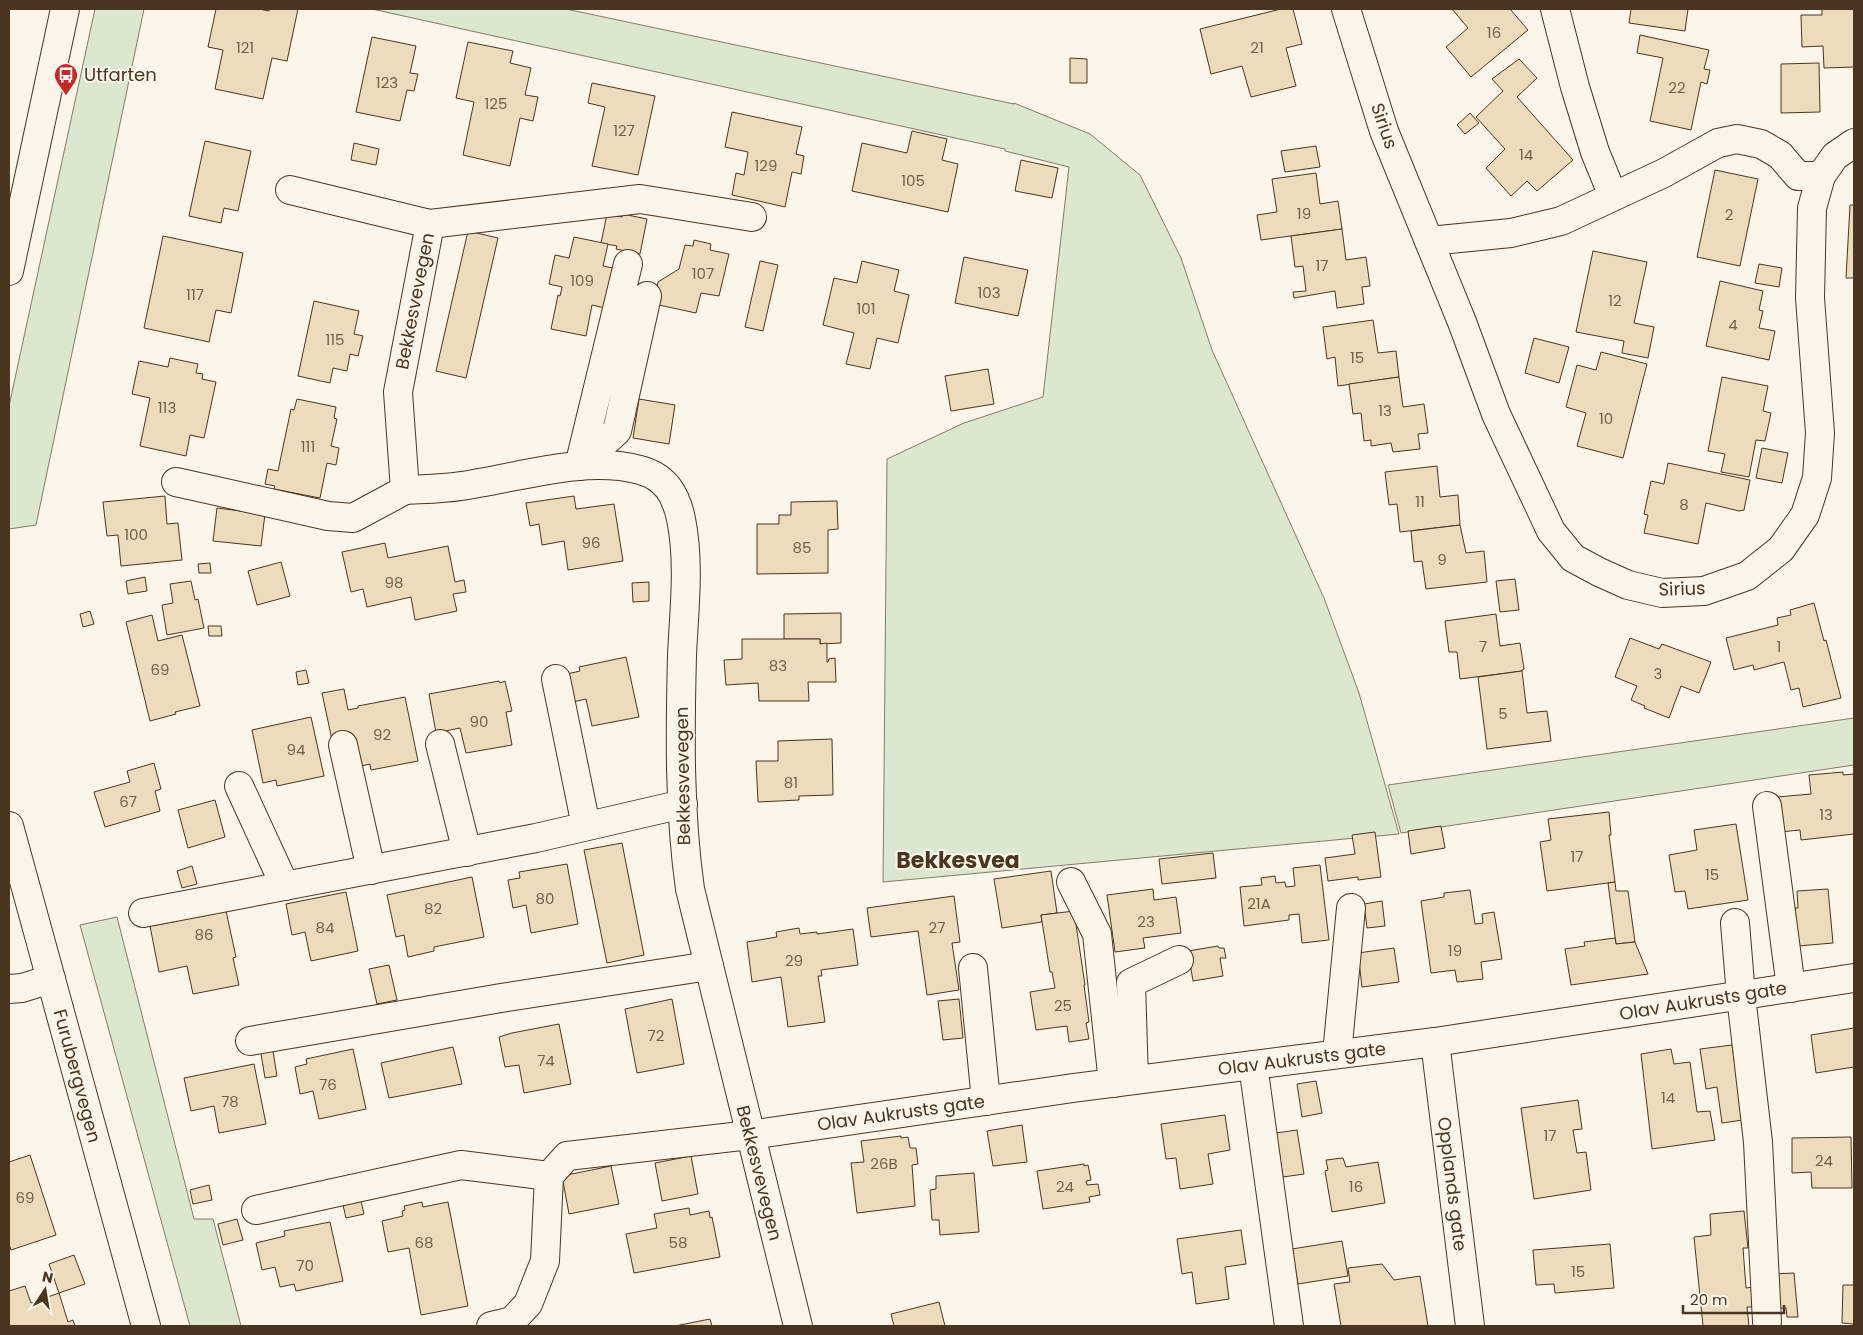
<svg xmlns="http://www.w3.org/2000/svg" width="1863" height="1335" viewBox="0 0 1863 1335" font-family="Poppins,sans-serif">
<style>
.green{fill:#dce7d0;stroke:#887966}
.building{fill:#ecdcbc;stroke:#4a3520}
.lines{fill:none;stroke-linecap:round;stroke-linejoin:round}
.minor-casing{stroke:#4a3520;stroke-width:30}
.major-casing{stroke:#4a3520;stroke-width:30}
.minor{stroke:#fbf6e9;stroke-width:28}
.major{stroke:#fbf6e9;stroke-width:28}
.labels{text-anchor:middle;stroke-width:4;stroke-linejoin:round;paint-order:stroke}
.number-label{font-size:15px;fill:#725f47}
.poi-label{font-size:18px;fill:#4a3520;stroke:#fbf6e9;text-anchor:start}
.street-label{font-size:18px;fill:#4a3520;stroke:#fbf6e9}
.district-label{font-size:22px;font-weight:bold;fill:#4a3520;stroke:#fbf6e9}
</style>
<rect width="100%" height="100%" fill="#fbf6e9"/>
<!-- green -->
<g class="green">
<polygon points="95,9 144,9 36,525 9,529 9,406"/>
<polygon points="372,9 566,9 1014,104 1014,103 1090,134 1140,175 1181,258 1212,350 1324,598 1359,693 1399,834 883,882 887,459 964,423 1043,397 1069,167 1005,151 1005,149"/>
<polygon points="1854,718 1854,765 1401,833 1388,785"/>
<polygon points="117,917 194,1219 213,1219 241,1326 190,1326 80,925"/>
</g>
<!-- building -->
<g class="building">
<polygon points="216,9 259,9 269,11 270,9 298,9 287,61 272,58 263,99 215,89 223,50 208,47"/>
<polygon points="1281,9 1293,9 1302,44 1286,48 1296,86 1251,97 1242,66 1211,74 1200,29"/>
<polygon points="1452,9 1510,9 1528,30 1471,77 1446,47 1468,28"/>
<polygon points="1631,9 1688,9 1685,31 1629,23"/>
<polygon points="1822,9 1854,9 1854,67 1824,68 1823,46 1802,47 1801,15 1822,15"/>
<polygon points="1640,35 1709,50 1704,69 1710,70 1707,84 1701,82 1691,130 1650,121 1663,58 1637,53"/>
<polygon points="372,37 416,46 410,73 418,74 414,91 407,90 400,121 356,112"/>
<polygon points="468,42 513,51 510,63 531,68 525,95 538,97 533,121 520,118 510,166 463,155 474,102 456,98"/>
<polygon points="1070,58 1087,59 1087,83 1070,83"/>
<polygon points="1519,59 1537,78 1517,97 1573,160 1537,191 1527,181 1511,196 1486,168 1505,149 1476,117 1503,91 1492,79"/>
<polygon points="1819,63 1820,112 1781,113 1781,64"/>
<polygon points="592,83 655,96 638,175 592,166 605,107 588,103"/>
<polygon points="732,112 802,127 796,154 804,156 801,174 792,172 785,207 732,195 736,173 744,175 748,152 725,147"/>
<polygon points="1470,113 1479,123 1465,134 1457,125"/>
<polygon points="912,131 947,139 942,160 958,164 948,212 852,191 862,143 907,153"/>
<polygon points="205,141 251,151 238,211 224,208 221,223 189,216"/>
<polygon points="354,143 379,149 376,165 351,160"/>
<polygon points="1316,146 1320,167 1285,172 1281,151"/>
<polygon points="1021,160 1058,168 1052,198 1015,191"/>
<polygon points="1715,170 1758,179 1740,266 1697,257"/>
<polygon points="1316,173 1320,204 1338,201 1342,229 1261,240 1257,215 1277,212 1272,179"/>
<polygon points="1850,205 1854,205 1854,278 1846,278"/>
<polygon points="607,214 622,217 623,214 647,219 640,254 616,249 617,246 601,243"/>
<polygon points="1342,229 1346,260 1366,257 1370,286 1362,287 1364,304 1337,308 1335,291 1294,298 1293,292 1306,291 1303,266 1295,267 1291,236"/>
<polygon points="468,231 498,238 466,378 436,371"/>
<polygon points="163,236 243,253 231,313 216,310 209,342 144,328"/>
<polygon points="574,237 608,244 603,266 613,268 605,308 592,305 586,336 551,329 558,295 560,296 562,287 549,284 555,255 569,258"/>
<polygon points="694,240 711,244 710,250 729,254 719,296 701,293 696,313 654,304 658,282 679,269 685,245 693,246"/>
<polygon points="1593,251 1647,262 1634,323 1654,327 1648,358 1622,353 1624,341 1576,332"/>
<polygon points="964,257 1028,270 1018,316 955,303"/>
<polygon points="760,261 778,265 763,331 745,327"/>
<polygon points="862,261 899,270 894,291 909,295 898,343 877,338 870,369 846,364 854,333 823,325 834,278 857,283"/>
<polygon points="1759,264 1782,268 1779,287 1755,283"/>
<polygon points="1720,281 1763,291 1759,310 1763,311 1759,328 1775,331 1769,360 1706,346"/>
<polygon points="314,301 359,311 354,334 363,336 358,356 350,354 347,371 333,368 330,383 298,376"/>
<polygon points="1373,320 1378,353 1396,351 1399,377 1338,386 1335,357 1327,359 1323,327"/>
<polygon points="1534,338 1569,347 1559,383 1525,373"/>
<polygon points="1601,352 1647,364 1623,458 1577,446 1586,413 1566,407 1577,365 1596,370"/>
<polygon points="170,358 198,364 196,373 203,374 202,379 216,382 204,438 190,435 186,456 140,446 150,398 132,394 139,361 168,367"/>
<polygon points="988,369 994,404 951,411 945,376"/>
<polygon points="1399,377 1403,407 1424,404 1428,433 1418,434 1420,449 1393,452 1391,443 1371,446 1371,440 1364,441 1361,413 1353,414 1349,384"/>
<polygon points="1722,377 1768,386 1763,411 1771,413 1765,441 1756,440 1749,477 1721,472 1725,454 1708,451"/>
<polygon points="297,399 336,407 334,418 337,419 331,446 339,448 336,465 327,463 320,498 274,489 275,486 265,484 268,469 278,471 291,409 294,410"/>
<polygon points="639,399 675,405 669,444 633,438"/>
<polygon points="1762,448 1788,453 1782,483 1756,478"/>
<polygon points="1668,463 1750,480 1744,510 1739,511 1706,503 1698,544 1644,533 1648,515 1644,514 1651,481 1664,484"/>
<polygon points="1437,466 1440,497 1458,495 1460,525 1400,532 1397,504 1389,505 1385,472"/>
<polygon points="165,496 167,524 178,523 182,560 121,566 118,535 107,536 103,502"/>
<polygon points="574,496 576,509 614,504 623,561 568,570 564,541 542,545 539,524 530,526 526,503"/>
<polygon points="837,501 838,529 828,530 828,573 757,574 757,524 779,524 779,515 791,515 791,502"/>
<polygon points="217,508 265,514 261,546 213,541"/>
<polygon points="1460,525 1466,553 1484,551 1487,582 1426,589 1422,561 1414,562 1411,531"/>
<polygon points="385,543 388,558 448,546 455,582 464,580 466,592 453,594 457,611 415,620 411,597 367,607 363,589 351,592 342,552"/>
<polygon points="281,562 290,596 257,605 248,571"/>
<polygon points="210,563 211,573 199,573 198,564"/>
<polygon points="145,577 147,591 128,594 126,581"/>
<polygon points="1515,579 1519,610 1500,612 1496,581"/>
<polygon points="191,581 195,600 198,599 204,628 167,635 162,605 173,603 170,584"/>
<polygon points="649,582 649,601 633,602 632,583"/>
<polygon points="1814,603 1824,641 1826,640 1841,698 1803,707 1799,688 1791,690 1784,662 1754,670 1753,665 1734,670 1726,638 1778,625 1777,618 1791,615 1790,610"/>
<polygon points="90,611 94,624 83,627 80,614"/>
<polygon points="841,613 841,643 820,644 820,639 784,639 784,614"/>
<polygon points="1496,614 1500,646 1520,643 1524,669 1522,670 1522,671 1460,679 1457,652 1449,652 1445,621"/>
<polygon points="152,615 158,641 182,635 200,706 175,712 176,714 150,721 126,622"/>
<polygon points="208,626 221,626 222,636 209,636"/>
<polygon points="1630,638 1659,649 1662,644 1711,662 1699,693 1681,686 1669,718 1644,708 1645,706 1631,700 1637,686 1615,677"/>
<polygon points="742,639 820,639 820,644 827,643 827,662 828,662 829,659 835,658 836,682 808,682 809,701 759,701 758,683 726,685 724,660 742,659"/>
<polygon points="626,657 639,717 592,726 586,699 573,702 567,674 580,671 579,667"/>
<polygon points="306,670 309,683 298,685 296,672"/>
<polygon points="1522,671 1527,713 1547,711 1551,741 1487,749 1478,677"/>
<polygon points="499,681 500,683 505,681 512,711 506,712 512,745 466,753 460,728 436,733 429,694"/>
<polygon points="344,689 348,710 358,708 358,706 405,697 418,761 371,770 370,764 357,767 332,740 322,693"/>
<polygon points="311,717 324,776 277,786 276,780 263,783 252,730"/>
<polygon points="832,739 833,795 799,796 799,800 758,802 756,761 778,761 778,741"/>
<polygon points="154,763 161,789 155,791 160,811 105,827 94,792 130,782 127,771"/>
<polygon points="1843,772 1843,775 1854,774 1854,834 1801,840 1800,830 1780,832 1777,797 1811,794 1809,775"/>
<polygon points="215,800 225,837 188,848 178,810"/>
<polygon points="1609,812 1611,835 1609,835 1615,882 1547,891 1540,842 1551,840 1548,819"/>
<polygon points="1736,824 1748,900 1688,909 1685,891 1675,892 1669,855 1697,850 1694,830"/>
<polygon points="1441,826 1445,848 1411,854 1408,831"/>
<polygon points="1375,832 1381,877 1358,880 1358,877 1328,881 1325,858 1355,854 1352,835"/>
<polygon points="622,843 644,955 607,963 584,850"/>
<polygon points="1213,853 1216,878 1162,884 1159,859"/>
<polygon points="567,864 578,924 531,933 526,905 513,908 508,880 520,878 519,872"/>
<polygon points="1320,865 1329,940 1302,943 1299,914 1289,915 1289,920 1244,926 1240,887 1262,885 1261,878 1275,876 1276,883 1285,882 1286,887 1295,886 1293,868"/>
<polygon points="192,866 197,884 182,888 177,871"/>
<polygon points="1051,871 1057,913 1041,915 1042,922 1002,928 994,879"/>
<polygon points="472,877 484,937 434,947 434,951 408,957 404,935 396,937 387,895"/>
<polygon points="1615,882 1616,891 1628,891 1635,942 1616,944 1608,883"/>
<polygon points="1153,889 1154,900 1176,897 1181,933 1143,938 1145,948 1115,952 1107,895"/>
<polygon points="1828,889 1833,943 1798,946 1795,908 1798,908 1797,891"/>
<polygon points="1470,890 1475,924 1483,923 1482,914 1494,912 1502,959 1481,962 1483,979 1457,982 1455,970 1431,973 1421,901 1444,897 1444,893"/>
<polygon points="346,892 358,951 311,961 305,932 292,935 286,904"/>
<polygon points="954,896 960,942 952,943 959,990 927,995 918,931 871,937 867,908"/>
<polygon points="1382,901 1385,926 1367,928 1364,904"/>
<polygon points="198,911 199,917 226,911 236,957 233,958 239,985 193,994 187,966 159,972 150,926 178,921 177,915"/>
<polygon points="1074,911 1085,985 1084,985 1089,1022 1086,1023 1089,1039 1069,1042 1067,1026 1036,1030 1030,992 1055,988 1052,972 1050,972 1041,915"/>
<polygon points="799,928 800,934 817,932 817,934 853,929 858,965 821,970 822,976 818,976 825,1022 788,1027 781,977 752,982 747,942 777,937 776,932"/>
<polygon points="1615,938 1616,944 1635,942 1648,974 1571,985 1565,949 1585,946 1584,942"/>
<polygon points="1218,946 1219,948 1224,948 1226,958 1220,958 1223,976 1193,981 1188,951"/>
<polygon points="1394,948 1399,982 1362,987 1358,953"/>
<polygon points="389,965 397,1000 377,1004 369,969"/>
<polygon points="672,999 684,1064 637,1073 625,1009"/>
<polygon points="959,999 963,1038 943,1040 938,1001"/>
<polygon points="559,1024 571,1084 524,1093 519,1065 505,1067 499,1037 512,1033"/>
<polygon points="1854,1028 1854,1067 1816,1073 1811,1035"/>
<polygon points="272,1045 277,1076 265,1078 260,1048"/>
<polygon points="1732,1045 1743,1120 1722,1123 1717,1087 1706,1089 1700,1049"/>
<polygon points="453,1047 462,1084 389,1098 381,1063"/>
<polygon points="353,1049 366,1109 319,1119 313,1091 300,1094 295,1067 307,1064 306,1059"/>
<polygon points="1671,1049 1674,1064 1690,1062 1697,1112 1710,1111 1715,1140 1652,1149 1641,1054"/>
<polygon points="254,1064 266,1124 219,1133 214,1106 191,1111 184,1078"/>
<polygon points="1316,1081 1322,1113 1302,1117 1297,1084"/>
<polygon points="1578,1100 1582,1129 1573,1130 1577,1153 1586,1152 1591,1190 1534,1199 1521,1108"/>
<polygon points="1225,1115 1230,1150 1208,1154 1213,1184 1180,1189 1176,1158 1166,1159 1161,1124"/>
<polygon points="1022,1125 1027,1162 993,1166 987,1131"/>
<polygon points="1297,1130 1304,1174 1283,1177 1276,1133"/>
<polygon points="901,1136 901,1138 908,1137 910,1148 916,1148 918,1164 912,1165 915,1206 857,1213 851,1163 864,1162 861,1141"/>
<polygon points="1851,1137 1852,1188 1812,1188 1811,1172 1792,1173 1792,1138"/>
<polygon points="30,1155 56,1235 11,1250 9,1244 9,1162"/>
<polygon points="691,1156 698,1194 662,1201 655,1163"/>
<polygon points="1343,1158 1346,1167 1378,1162 1385,1203 1332,1212 1325,1171 1328,1170 1326,1160"/>
<polygon points="1084,1164 1084,1166 1088,1165 1091,1180 1086,1181 1087,1185 1098,1184 1100,1195 1089,1197 1090,1202 1043,1209 1037,1171"/>
<polygon points="611,1166 619,1204 569,1214 562,1176"/>
<polygon points="974,1173 979,1232 940,1235 939,1220 932,1220 930,1190 936,1189 936,1176"/>
<polygon points="209,1185 212,1200 193,1204 190,1190"/>
<polygon points="361,1201 364,1214 346,1218 343,1205"/>
<polygon points="422,1202 423,1207 448,1202 468,1306 421,1315 409,1248 388,1252 382,1221 403,1216 402,1211 405,1210 404,1206"/>
<polygon points="689,1208 690,1215 709,1211 710,1218 712,1217 720,1257 634,1273 626,1234 657,1228 654,1214"/>
<polygon points="1744,1211 1748,1248 1743,1248 1746,1288 1753,1287 1755,1307 1747,1307 1749,1326 1703,1326 1694,1237 1711,1235 1710,1214"/>
<polygon points="237,1219 243,1240 223,1245 218,1224"/>
<polygon points="330,1222 343,1281 296,1291 294,1284 280,1287 275,1267 262,1270 256,1243 285,1236 284,1231"/>
<polygon points="1241,1230 1246,1264 1225,1267 1229,1299 1196,1304 1192,1272 1182,1274 1177,1239"/>
<polygon points="1342,1241 1348,1276 1298,1284 1292,1249"/>
<polygon points="1610,1244 1614,1288 1555,1293 1554,1284 1536,1285 1533,1250"/>
<polygon points="74,1255 85,1284 59,1293 49,1264"/>
<polygon points="1382,1264 1394,1280 1420,1276 1428,1326 1341,1326 1334,1284 1350,1282 1348,1268"/>
<polygon points="1794,1273 1798,1317 1787,1317 1786,1308 1776,1308 1773,1274"/>
<polygon points="1843,1285 1854,1285 1854,1326 1853,1324 1842,1323"/>
<polygon points="25,1286 31,1303 59,1293 68,1322 73,1320 75,1326 9,1326 9,1291"/>
<polygon points="939,1302 945,1326 894,1326 891,1314"/>
<polygon points="710,1319 712,1326 675,1326"/>
</g>
<g class="lines">
<!-- minor casing -->
<g class="minor-casing">
<g id="minor">
<polyline points="1346,9 1384,131 1462,322 1496,414 1551,531 1573,558 1599,572 1628,585 1662,593 1704,591 1747,576 1781,549 1805,515 1817,478 1820,433 1810,298 1812,208 1821,176 1835,156 1854,143"/>
<polyline points="1555,9 1575,87 1595,152 1613,196"/>
<path d="M290 190 430 224 398 392 405 490C424 489 443 489 461 486 518 478 584 455 640 470 666 477 676 495 681 519 690 563 684 611 682 655 680 733 679 811 690 889L798 1326"/>
<polyline points="430,224 640,199 752,217"/>
<polyline points="1429,241 1511,233 1561,221 1664,173 1718,143 1737,139 1761,144 1780,155 1798,176 1821,176"/>
<polyline points="628,264 579,466 617,431 647,296"/>
<polyline points="176,482 328,516 353,518 405,490"/>
<polyline points="556,679 586,826"/>
<polyline points="440,744 467,852"/>
<polyline points="343,745 371,870"/>
<polyline points="239,786 285,886"/>
<polyline points="1767,806 1791,988"/>
<polyline points="1071,882 1097,934 1113,1083"/>
<polyline points="143,913 536,838 683,804"/>
<polyline points="1735,923 1741,996 1758,1142 1767,1322"/>
<polyline points="973,968 986,1101"/>
<polyline points="9,989 22,988 51,979"/>
<polyline points="250,1041 501,998 709,966"/>
<polyline points="1435,1042 1470,1326"/>
<polyline points="1337,1054 1351,908"/>
<polyline points="1253,1065 1289,1326"/>
<polyline points="1134,1080 1131,983 1179,960"/>
<polyline points="256,1210 461,1165 549,1176"/>
<polyline points="491,1326 512,1321 528,1304 545,1261 549,1176 567,1156 750,1135 1073,1088 1435,1042 1854,978"/>
</g>
</g>
<!-- major casing -->
<g class="major-casing">
<g id="major">
<polyline points="9,271 65,9"/>
<polyline points="9,826 146,1326"/>
</g>
</g>
<!-- minor -->
<use href="#minor" class="minor"/>
<!-- major -->
<use href="#major" class="major"/>
</g>
<!-- icons -->
<defs>
<g id="bus-pin" transform="scale(1.25)"><path d="M0 17L-7.5 6A9.5 9.5 0 1 1 7.5 6Z" fill="#c62828" stroke="#fbf6e9"/><path d="M-5-6H5V4H4V6H2V4H-2V6H-4V4H-5ZM-3.5-4V0h7V-4ZM-3.5 1.2v1.5H-2V1.2ZM2 1.2v1.5H3.5V1.2Z" fill="#fff"/></g>
</defs>
<g fill-rule="evenodd">
<use href="#bus-pin" x="66" y="75"/>
</g>
<g class="labels">
<!-- number labels -->
<g class="number-label">
<text x="1494" y="38">16</text>
<text x="245" y="53">121</text>
<text x="1257" y="53">21</text>
<text x="387" y="88">123</text>
<text x="1677" y="93">22</text>
<text x="496" y="109">125</text>
<text x="624" y="136">127</text>
<text x="1526" y="160">14</text>
<text x="766" y="171">129</text>
<text x="913" y="186">105</text>
<text x="1304" y="219">19</text>
<text x="1729" y="220">2</text>
<text x="1322" y="271">17</text>
<text x="703" y="279">107</text>
<text x="582" y="286">109</text>
<text x="989" y="298">103</text>
<text x="195" y="300">117</text>
<text x="1615" y="306">12</text>
<text x="866" y="314">101</text>
<text x="1733" y="330">4</text>
<text x="335" y="345">115</text>
<text x="1357" y="363">15</text>
<text x="167" y="413">113</text>
<text x="1385" y="416">13</text>
<text x="1606" y="424">10</text>
<text x="308" y="452">111</text>
<text x="1420" y="507">11</text>
<text x="1684" y="510">8</text>
<text x="136" y="540">100</text>
<text x="591" y="548">96</text>
<text x="802" y="553">85</text>
<text x="1442" y="565">9</text>
<text x="394" y="588">98</text>
<text x="1483" y="652">7</text>
<text x="1779" y="652">1</text>
<text x="778" y="671">83</text>
<text x="160" y="675">69</text>
<text x="1658" y="679">3</text>
<text x="1503" y="719">5</text>
<text x="479" y="727">90</text>
<text x="382" y="740">92</text>
<text x="296" y="755">94</text>
<text x="791" y="788">81</text>
<text x="128" y="807">67</text>
<text x="1826" y="820">13</text>
<text x="1577" y="862">17</text>
<text x="1712" y="880">15</text>
<text x="545" y="904">80</text>
<text x="1259" y="909">21A</text>
<text x="433" y="914">82</text>
<text x="1146" y="927">23</text>
<text x="325" y="933">84</text>
<text x="937" y="933">27</text>
<text x="204" y="940">86</text>
<text x="1455" y="956">19</text>
<text x="794" y="966">29</text>
<text x="1063" y="1011">25</text>
<text x="656" y="1041">72</text>
<text x="546" y="1066">74</text>
<text x="328" y="1090">76</text>
<text x="1668" y="1103">14</text>
<text x="230" y="1107">78</text>
<text x="1550" y="1141">17</text>
<text x="1824" y="1166">24</text>
<text x="884" y="1169">26B</text>
<text x="1065" y="1192">24</text>
<text x="1356" y="1192">16</text>
<text x="25" y="1203">69</text>
<text x="424" y="1248">68</text>
<text x="678" y="1248">58</text>
<text x="305" y="1271">70</text>
<text x="1578" y="1277">15</text>
</g>
<!-- poi labels -->
<g class="poi-label">
<text x="84" y="81">Utfarten</text>
</g>
<!-- street labels -->
<g class="street-label">
<text transform="translate(1384 126) rotate(71)" y="6">Sirius</text>
<text transform="translate(415 301) rotate(-79)" y="6">Bekkesvevegen</text>
<text transform="translate(1682 589) rotate(-2)" y="6">Sirius</text>
<text transform="translate(683 776) rotate(-91)" y="6">Bekkesvevegen</text>
<text transform="translate(1703 1001) rotate(-9)" y="6">Olav Aukrusts gate</text>
<text transform="translate(1302 1059) rotate(-7)" y="6">Olav Aukrusts gate</text>
<text transform="translate(77 1076) rotate(75)" y="6">Furubergvegen</text>
<text transform="translate(901 1113) rotate(-8)" y="6">Olav Aukrusts gate</text>
<text transform="translate(759 1173) rotate(76)" y="6">Bekkesvevegen</text>
<text transform="translate(1452 1184) rotate(83)" y="6">Opplands gate</text>
</g>
<!-- district labels -->
<g class="district-label">
<text x="958" y="868">Bekkesvea</text>
</g>
</g>
<!-- border -->
<rect width="1863" height="1335" fill="none" stroke="#4a3520" stroke-width="20"/>
<!-- north arrow -->
<g transform="translate(45 1290) rotate(12)" stroke="#fbf6e9" stroke-width="4" paint-order="stroke">
<path d="M0-4L9 19L0 12L-9 19Z" fill="#4a3520"/>
<text y="-8" font-size="14" font-weight="bold" text-anchor="middle" fill="#4a3520">N</text>
</g>
<!-- scale -->
<path d="M1683 1305v8h101v-8" fill="none" stroke="#4a3520" stroke-width="2.5"/>
<text x="1690" y="1305" font-size="15" fill="#4a3520" stroke="#fbf6e9" stroke-width="4" paint-order="stroke">20 m</text>
</svg>
